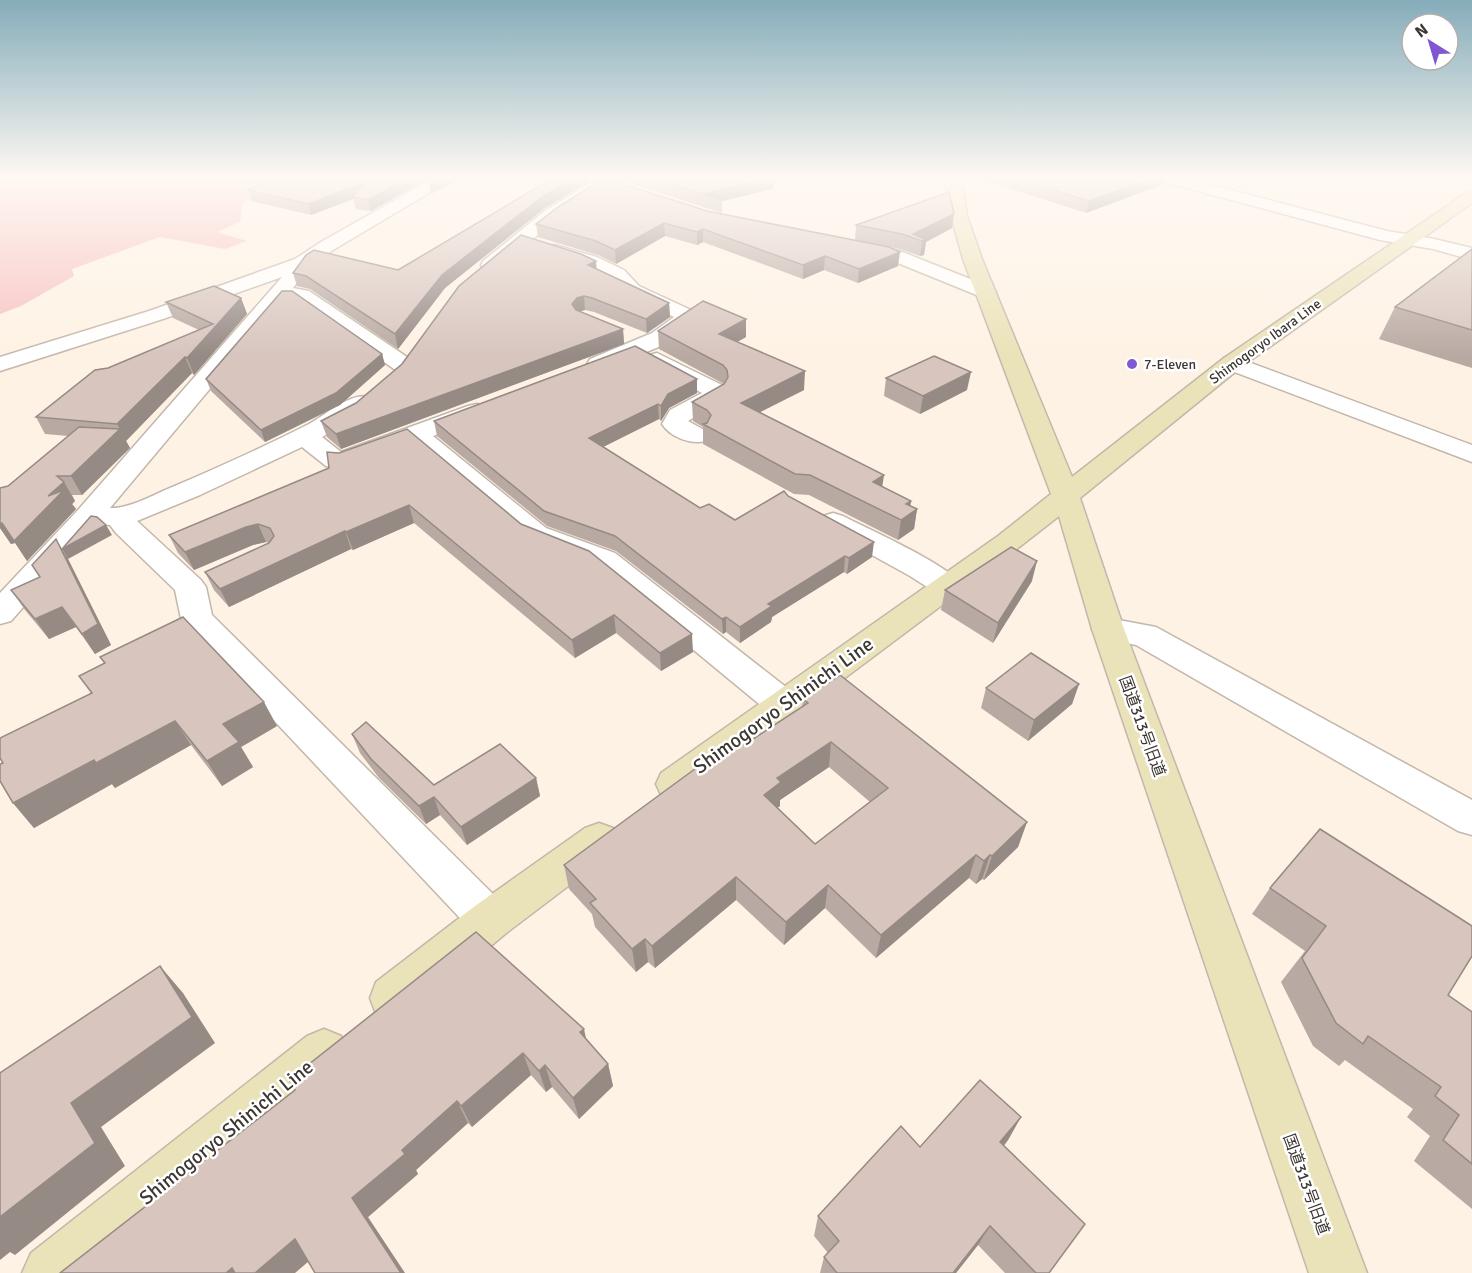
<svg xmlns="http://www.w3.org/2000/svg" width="1472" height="1273" viewBox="0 0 1472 1273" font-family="Signika,'Noto Sans JP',sans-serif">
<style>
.green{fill:#f7c1c3}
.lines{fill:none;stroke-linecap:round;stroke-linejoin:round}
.street-casing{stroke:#c3b7ab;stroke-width:3}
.secondary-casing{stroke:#c3b7ab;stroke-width:3}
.street{fill:#fff;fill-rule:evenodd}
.secondary{fill:#eae2b8;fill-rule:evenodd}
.wall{fill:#b9a9a3;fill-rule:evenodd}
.shaded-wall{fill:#968a85}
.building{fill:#d7c5be;stroke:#968a85;stroke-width:1.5;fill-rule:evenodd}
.poi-dot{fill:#8058d1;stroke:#fff;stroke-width:2}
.labels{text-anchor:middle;stroke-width:5;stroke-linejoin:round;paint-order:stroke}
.far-street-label{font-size:14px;fill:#3c3732;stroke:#fff}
.far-poi-label{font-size:14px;fill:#3c3732;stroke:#fff;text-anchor:start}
.street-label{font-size:16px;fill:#3c3732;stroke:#fff}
.near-street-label{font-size:20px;fill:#3c3732;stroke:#fff}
</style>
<rect width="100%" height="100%" fill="#fef2e4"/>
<!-- green -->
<polygon class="green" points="0,178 269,178 268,181 290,187 243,202 240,222 217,232 247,241 225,249 160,237 72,269 74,276 21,306 0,314"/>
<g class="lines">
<!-- street casing -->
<g class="street-casing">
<g id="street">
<path d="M434 178H454L333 250 309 267 293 288 309 291 410 359 413 364 410 369 402 371 394 369 296 300 285 299 110 508C129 509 153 495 170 488 217 468 264 447 309 424 326 415 350 392 370 397L373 402 358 416 322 437 341 452 468 406 477 404 486 406 489 411 486 416 433 436 546 528 615 553 796 695 801 704 796 713 783 717 770 713 593 567 526 540 412 444 344 468 326 466 302 447 200 495 137 521 201 580 206 587 212 615 505 906 512 920 505 934 490 940 475 934 186 627 181 619 175 590 116 533 110 525 96 524 11 621 0 624V593L78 510 282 277 163 319 0 371V357L149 311 295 259 321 242Z"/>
<polygon points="599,178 618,178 558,218 497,269 483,269 481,265 483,261 546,210"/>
<polygon points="1158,178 1185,178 1387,231 1434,239 1472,248 1472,260 1433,249 1380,240 1161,181"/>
<polygon points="856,242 900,251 993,288 996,292 993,296 979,296 888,259 850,251 847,247 850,243"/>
<polygon points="555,245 597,257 624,270 639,286 691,310 696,319 668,343 606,369 598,371 590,369 587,364 590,359 652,333 674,317 625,294 610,278 583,265 549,254 546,250 549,246"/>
<path d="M657 353 722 385C727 391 727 395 722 401L688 421 706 431 710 436 706 441C691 445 670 437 662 424L670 410 702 393 649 365 646 360 649 355Z"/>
<polygon points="1232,356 1472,445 1472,462 1224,368 1221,363 1224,358"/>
<path d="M833 513 843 516C868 529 949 565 962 585L957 592 946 595 935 592 910 576 823 528 819 522 823 516Z"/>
<polygon points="1108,618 1156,627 1472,800 1472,835 1458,831 1136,645 1096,637 1092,629 1096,621"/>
</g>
</g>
<!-- secondary casing -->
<g class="secondary-casing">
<g id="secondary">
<polygon points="945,178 961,178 967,216 982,259 1072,477 1224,358 1466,193 1472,191 1472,203 1240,368 1080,498 1124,629 1367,1273 1309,1273 1092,629 1059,516 1018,548 689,795 675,799 661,795 656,784 661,773 998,536 1051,494 963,259 951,216"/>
<polygon points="599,823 613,828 619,840 613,852 505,934 410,1014 393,1021 376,1014 370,998 376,982 475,906 585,828"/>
<polygon points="324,1029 341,1036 348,1053 341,1070 96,1273 22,1273 31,1253 307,1036"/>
</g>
</g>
<!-- street -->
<use href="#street" class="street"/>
<!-- secondary -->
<use href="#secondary" class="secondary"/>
</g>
<!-- wall -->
<g class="wall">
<polygon points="429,178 371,211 356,209 353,199 311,215 251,201 248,190"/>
<polygon points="619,178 775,178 773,189 722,201 722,213 620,180"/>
<polygon points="977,178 1166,178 1164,184 1086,213"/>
<polygon points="587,183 545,208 445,288 398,349 310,289 297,286 293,273 398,270"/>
<polygon points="707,211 898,266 858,283 824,270 803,279 703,242 697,245 665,236 616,264 598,255 538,237 536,224"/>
<polygon points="954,214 952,228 926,242 924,255 920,256 900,249 855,240 856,225"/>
<polygon points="1472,249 1472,368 1379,339 1395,307"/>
<polygon points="597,269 669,303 670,317 647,333 594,312 585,310 580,311 623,329 624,344 341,449 327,437 321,421 356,403"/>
<polygon points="241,298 247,314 194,375 192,373 126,441 130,448 82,495 72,495 75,501 72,504 76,509 27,561 15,543 11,544 0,528 8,486 68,436 45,434 36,417 108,368 199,330 173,318 166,302"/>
<polygon points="658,331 746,337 737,342 804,390 759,412 882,487 911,501 910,506 917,509 914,529 898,540 809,495 794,494 703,444 703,427 693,421 692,402 724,384 659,349"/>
<polygon points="382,354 385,365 340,405 265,442 211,391 206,379"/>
<polygon points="886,378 967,390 920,414 884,396"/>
<polygon points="697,393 669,408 661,421 659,419 603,447 700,508 735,520 788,496 872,557 847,574 844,572 772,617 771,622 740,643 726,632 723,634 616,551 547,526 437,436 434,421"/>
<polygon points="329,468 521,524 693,652 661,671 616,633 575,658 414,523 353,550 351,549 229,607 214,590 205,572 269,543 266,542 253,545 194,570 178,553 169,535"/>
<polygon points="68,559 111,645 95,654 76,627 49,639 25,610 11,590 40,577 32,565"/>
<polygon points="1032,581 993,643 941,610 945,590"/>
<polygon points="100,657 277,726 241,747 253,767 222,786 191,745 115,788 112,784 34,828 13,803 3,763 91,693 79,676 104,663"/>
<polygon points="1079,684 1072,704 1028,741 981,708 986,688"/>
<path d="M803 699 1027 822 1018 847 984 880 982 879 976 884 969 878 876 958 825 908 784 945 736 900 655 968 648 962 636 972 595 927 592 914 569 889 564 865 802 707ZM829 767 870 802 815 844 777 808 780 806V800Z"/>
<polygon points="352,734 434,785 536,778 540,796 467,845 440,815 426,824 379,778 360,753"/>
<polygon points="1270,888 1448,995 1472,1012 1472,1209 1414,1161 1430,1136 1407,1117 1413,1109 1345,1060 1339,1066 1313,1046 1281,982 1305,951 1252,914"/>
<polygon points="586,1039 608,1064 613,1086 579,1119 552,1087 546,1092 531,1075 472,1127 468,1123 416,1170 418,1174 368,1217 308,1261 295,1090"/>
<polygon points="1021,1117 1008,1140 1004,1146 1049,1273 1005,1273 978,1245 956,1273 820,1273 824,1257 828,1253 814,1236 818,1216 920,1147"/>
</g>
<!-- shaded-wall -->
<g class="shaded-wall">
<polygon points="407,178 429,178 371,211 368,200"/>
<polygon points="438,178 462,178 431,194 429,183"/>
<polygon points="574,178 586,178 587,183 545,208 445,288 398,349 395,334 442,275 543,196"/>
<polygon points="768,178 775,178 773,189 722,201 722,200 703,194"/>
<polygon points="1153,178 1166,178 1164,184 1086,213 1089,201"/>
<polygon points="366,182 353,197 353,199 311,215 308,204"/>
<polygon points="954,214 952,228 926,242 924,255 920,256 922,241 913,234"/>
<polygon points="664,223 665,236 616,264 615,250"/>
<polygon points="703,229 703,242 697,245 697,232"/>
<polygon points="900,252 898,266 858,283 859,269"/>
<polygon points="825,256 824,270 803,279 803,265"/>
<polygon points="596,261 597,274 588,265"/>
<polygon points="584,296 585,310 578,312 572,304 577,298"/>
<polygon points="241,298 247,314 194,375 187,358"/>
<polygon points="669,303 670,317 647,333 646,319"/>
<polygon points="746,319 746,337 719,352 719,334"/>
<polygon points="623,329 624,344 341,449 336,434"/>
<polygon points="382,354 385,365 340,405 265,442 261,430"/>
<polygon points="185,357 192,373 126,441 130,448 82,495 71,476 120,429 117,424"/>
<polygon points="805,371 804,390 741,422 741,403"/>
<polygon points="971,372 967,390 920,414 923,396"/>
<polygon points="697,379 697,393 669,408 661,421 661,406 668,394"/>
<polygon points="658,404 659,419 591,453 589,438"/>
<polygon points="884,475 881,495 873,482"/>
<polygon points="64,482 75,501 72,504 76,509 27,561 14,541 48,496"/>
<polygon points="911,501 909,515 917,509 914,529 898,540 901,520 906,504"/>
<polygon points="409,505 414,523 353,550 346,532"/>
<polygon points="2,523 15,543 11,544 0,528 0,524"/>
<polygon points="258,524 266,542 253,545 194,570 185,552 246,527"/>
<polygon points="106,525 112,535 68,559 62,549"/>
<polygon points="345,531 351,549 229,607 220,589"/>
<polygon points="56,539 68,559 111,645 95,654 82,634"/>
<polygon points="874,542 872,557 847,574 849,558"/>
<polygon points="845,556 844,572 772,617 771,622 740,643 740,627 768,604"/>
<polygon points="1037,561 1032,581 993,643 998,623"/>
<polygon points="62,607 76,627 49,639 35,619"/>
<polygon points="614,615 616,633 575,658 572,640"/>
<polygon points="726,617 726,632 723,634 722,619"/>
<polygon points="692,634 693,652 661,671 660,653"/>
<polygon points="1079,684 1072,704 1028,741 1034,720"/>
<polygon points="264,702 277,726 241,747 253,767 222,786 207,761 223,724"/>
<polygon points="175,721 191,745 115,788 112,784 34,828 13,803 94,760"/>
<polygon points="831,742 829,767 780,800 780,806 763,819 764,795 777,778"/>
<polygon points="536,778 540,796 467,845 461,827"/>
<polygon points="434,797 440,815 426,824 419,806"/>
<polygon points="1027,822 1018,847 984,880 992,856"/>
<polygon points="976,855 969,878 876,958 881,935"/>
<polygon points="990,855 982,879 976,884 984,861"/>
<polygon points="736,877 736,900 655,968 652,946"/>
<polygon points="828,885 825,908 784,945 786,922"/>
<polygon points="645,939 648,962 636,972 632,949"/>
<polygon points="160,966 183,993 215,1043 101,1127 125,1166 15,1255 10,1252 0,1260 0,1217 71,1103"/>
<polygon points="584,1029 589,1052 580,1032"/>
<polygon points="523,1053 531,1075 472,1127 461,1106"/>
<polygon points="608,1064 613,1086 579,1119 573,1098"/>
<polygon points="545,1065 552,1087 546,1092 539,1071"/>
<polygon points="457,1101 468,1123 416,1170 418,1174 368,1217 405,1273 401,1273 352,1198 402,1150"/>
<polygon points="1021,1117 1008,1140 988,1164 1000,1142"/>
<polygon points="990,1226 978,1245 956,1273 953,1273"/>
<polygon points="295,1239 315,1256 295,1273 255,1273"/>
<polygon points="232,1268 240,1273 226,1273"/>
</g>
<!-- building -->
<g class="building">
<polygon points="280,178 407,178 368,200 353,197 366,182 308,204 248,190"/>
<polygon points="553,178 574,178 543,196 442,275 395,334 306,276 293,273 306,255 314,250 398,270"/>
<polygon points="604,178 707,211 889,247 900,252 859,269 825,256 803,265 703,229 697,232 664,223 615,250 596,241 536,224 558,207"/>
<polygon points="651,178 768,178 703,194 722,200"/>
<polygon points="1016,178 1153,178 1089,201"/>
<polygon points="949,192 954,214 913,234 926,240 922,241 902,234 856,225"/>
<polygon points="521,235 581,254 596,261 588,265 669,303 646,319 592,298 584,296 577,298 572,304 576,310 623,329 336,434 321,421 356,403 402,364 459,286"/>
<polygon points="1472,249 1472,330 1395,307"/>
<polygon points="214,286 241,298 187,358 185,357 117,424 36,417 95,370 108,368 213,324 166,302"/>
<polygon points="282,291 292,291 382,354 336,393 261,430 206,379"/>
<polygon points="703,301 746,319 719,334 805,371 741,403 884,475 873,482 911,501 906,504 917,509 901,520 810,475 795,474 703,424 707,423 711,415 707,410 692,402 724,384 728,377 727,370 723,365 658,331"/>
<polygon points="635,346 697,379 668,394 661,406 658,404 589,438 700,508 709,504 735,520 784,491 788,496 874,542 849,558 845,556 768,604 772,606 740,627 726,617 722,619 615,536 544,511 434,421"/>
<polygon points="934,356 971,372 923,396 886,378"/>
<polygon points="79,427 120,429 71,476 57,476 64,482 48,496 64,490 14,541 2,523 0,524 0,488 8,486"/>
<polygon points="407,429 521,524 589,551 692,634 660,653 614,615 572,640 409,505 346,532 345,531 220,589 205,572 269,543 274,536 270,528 258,524 246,527 185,552 169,535 329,468 327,452 339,453"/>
<polygon points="91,516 97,517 106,525 62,549"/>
<polygon points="56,539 98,624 82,634 62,607 35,619 11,590 40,577 32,565"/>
<polygon points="1011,547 1037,561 998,623 945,590"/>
<polygon points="183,617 264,702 223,724 239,742 207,761 175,721 96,763 94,760 13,803 0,781 0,764 3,763 0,758 0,738 92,693 79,676 105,663 100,657"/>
<polygon points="1031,653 1079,684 1034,720 986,688"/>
<path d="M840 675 1027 822 992 856 990 855 984 861 976 855 881 935 828 885 786 922 736 877 652 946 645 939 632 949 590 903 596 899 564 865 703 763 738 739 744 745 808 703 803 699ZM831 742 888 788 815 844 764 795 781 782 777 778Z"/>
<polygon points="366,722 434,785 500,744 536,778 461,827 434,797 419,806 371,759 352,734"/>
<polygon points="1320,829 1472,926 1472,956 1448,995 1472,1012 1472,1164 1443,1140 1459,1115 1435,1096 1441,1087 1368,1036 1363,1044 1336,1023 1302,958 1326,926 1270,888"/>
<polygon points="476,932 584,1029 580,1032 608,1064 573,1098 545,1065 539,1071 523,1053 461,1106 457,1101 402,1150 405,1154 352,1198 401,1273 315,1273 295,1239 255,1273 235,1273 232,1268 226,1273 60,1273 295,1090 289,1080"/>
<polygon points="160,966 192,1017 71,1103 95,1143 0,1217 0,1073"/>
<polygon points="980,1080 1021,1117 1000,1142 1085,1224 1049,1273 1036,1273 990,1226 953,1273 837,1273 824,1257 839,1241 818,1216 901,1126 920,1147"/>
</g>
<!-- sky -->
<linearGradient id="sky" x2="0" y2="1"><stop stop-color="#85acba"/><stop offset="0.5" stop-color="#fff9f3"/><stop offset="1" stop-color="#fff9f3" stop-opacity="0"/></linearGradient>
<rect width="1472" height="356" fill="url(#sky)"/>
<!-- markers -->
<circle class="poi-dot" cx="1132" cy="364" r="6"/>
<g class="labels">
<!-- far-street labels -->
<g class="far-street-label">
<text transform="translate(1265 341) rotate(-36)" y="5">Shimogoryo Ibara Line</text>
</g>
<!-- far-poi labels -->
<g class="far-poi-label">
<text x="1144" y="369">7-Eleven</text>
</g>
<!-- street labels -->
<g class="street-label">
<text transform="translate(1143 726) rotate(70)" y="6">国道313号旧道</text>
<text transform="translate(1307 1184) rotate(70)" y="6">国道313号旧道</text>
</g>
<!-- near-street labels -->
<g class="near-street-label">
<text transform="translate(783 705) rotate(-36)" y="7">Shimogoryo Shinichi Line</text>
<text transform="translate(226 1132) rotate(-39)" y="7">Shimogoryo Shinichi Line</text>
</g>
</g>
<!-- north arrow -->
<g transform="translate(1430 42) rotate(323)"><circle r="28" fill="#ffffff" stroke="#b1afad" stroke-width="1.5"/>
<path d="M0-4.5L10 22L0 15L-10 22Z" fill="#8058d1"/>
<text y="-9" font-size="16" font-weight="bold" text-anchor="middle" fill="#3c3732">N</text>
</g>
</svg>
